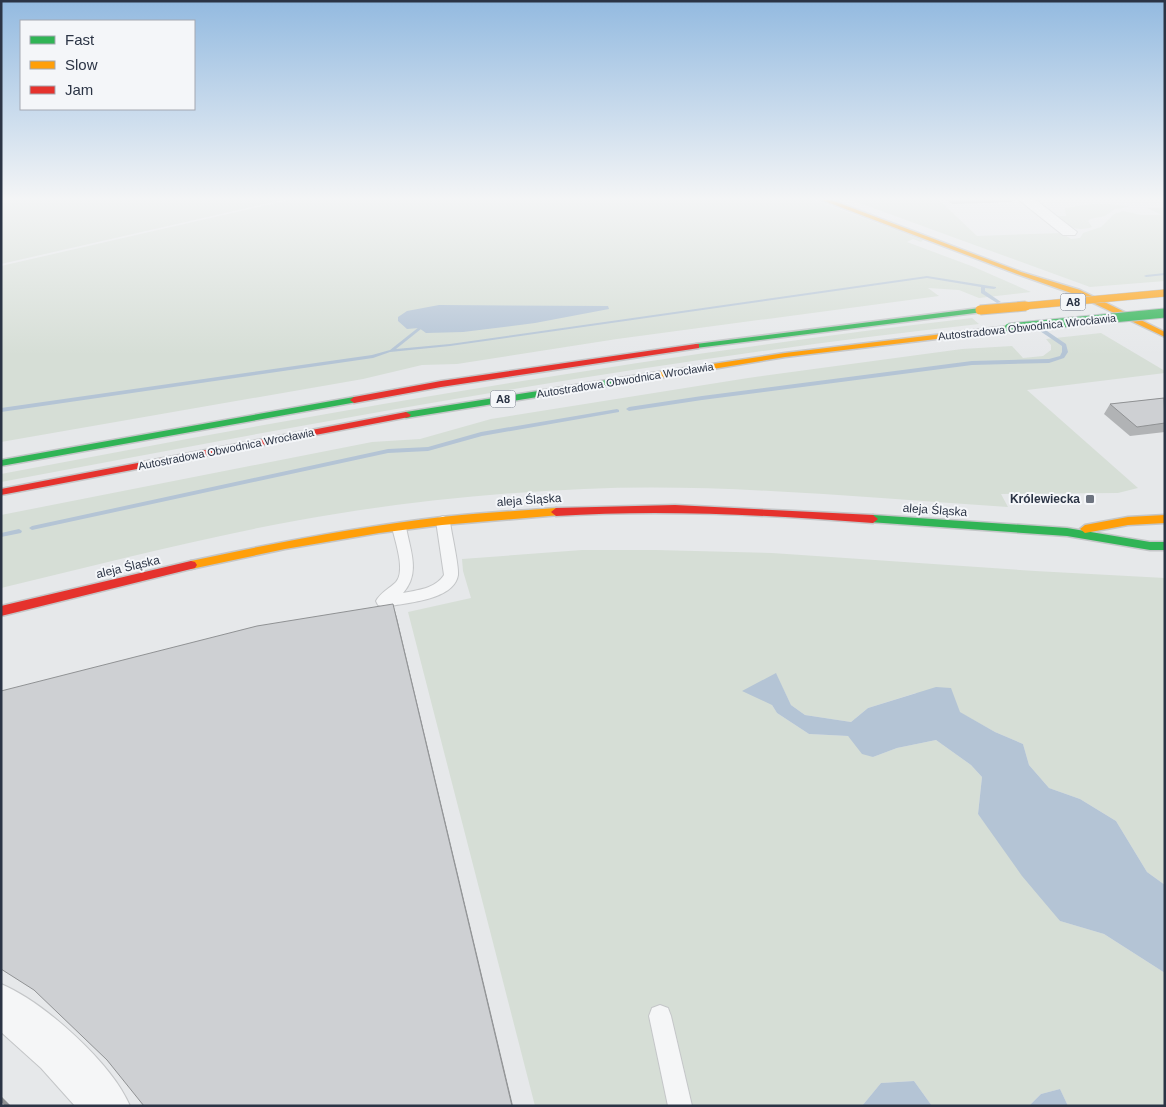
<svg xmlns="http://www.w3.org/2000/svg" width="1166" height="1107" viewBox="0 0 1166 1107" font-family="Arial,sans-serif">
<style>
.green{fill:#d6ded6}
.water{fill:#b4c4d5}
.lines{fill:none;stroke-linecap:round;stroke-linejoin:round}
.stream{fill:#b4c4d5;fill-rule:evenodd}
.lane-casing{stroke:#c4c6c8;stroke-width:2}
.street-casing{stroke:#c4c6c8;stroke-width:2}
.fast-casing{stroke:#c4c6c8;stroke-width:3}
.slow-casing{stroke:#c4c6c8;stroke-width:3}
.jam-casing{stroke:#c4c6c8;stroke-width:3}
.lane{fill:#f5f6f7;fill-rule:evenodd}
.street{fill:#f5f6f7;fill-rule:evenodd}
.fast{fill:#30b455;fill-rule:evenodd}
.slow{fill:#ff9f0a;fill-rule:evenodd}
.jam{fill:#e5322d;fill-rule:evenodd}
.fast-bridge-casing{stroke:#b8bbbf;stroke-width:11;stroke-linecap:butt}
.slow-bridge-far1-casing{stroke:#b8bbbf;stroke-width:8;stroke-linecap:butt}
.slow-bridge-casing{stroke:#b8bbbf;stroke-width:11;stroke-linecap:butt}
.fast-bridge{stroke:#30b455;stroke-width:9}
.slow-bridge-far1{stroke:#ff9f0a;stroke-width:7}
.slow-bridge{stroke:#ff9f0a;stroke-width:9}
.wall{fill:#b1b3b5}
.shaded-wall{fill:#909294}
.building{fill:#ced0d3;stroke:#909294}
.poi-dot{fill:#6c737f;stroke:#f4f6f9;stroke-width:2}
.labels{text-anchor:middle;stroke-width:4;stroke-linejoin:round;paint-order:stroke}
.shield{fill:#f4f6f9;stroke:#676e7b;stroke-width:1}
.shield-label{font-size:11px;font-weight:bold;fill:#2b3445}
.far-street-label{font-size:11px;fill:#2b3445;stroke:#f4f6f9}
.poi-label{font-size:12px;font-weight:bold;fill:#2b3445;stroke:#f4f6f9;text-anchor:end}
.street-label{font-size:12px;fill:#2b3445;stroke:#f4f6f9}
</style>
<rect width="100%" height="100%" fill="#e6e8ea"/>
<!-- green -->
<g class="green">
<polygon points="1,200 282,200 1,264"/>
<polygon points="289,200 815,200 923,240 921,242 913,239 907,242 974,267 1031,292 979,298 959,290 928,288 939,296 617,339 457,364 422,365 363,379 1,442 1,266"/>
<polygon points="851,200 939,200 977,236 1062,233 1071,239 1080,238 1083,233 1101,227 1114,214 1123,211 1141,215 1162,215 1147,208 1165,208 1165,281 1090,287"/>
<path d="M1092 204H1111L1131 207 1115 209 1105 216 1090 219 1088 221 1092 227C1078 232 1068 227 1057 218L1059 216H1066L1065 208Z"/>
<path d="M972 318 979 324C651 360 326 420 1 482V474C323 412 646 356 972 318Z"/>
<path d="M1101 333 1165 371V373L1027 390 1138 488 1118 493 1001 494 1008 507C867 498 725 483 584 489 490 493 393 503 300 520 200 538 101 564 1 588V515L372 442 420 439 491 419 748 378 962 349 1012 346 1023 358 1043 356 1051 350V345L1046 339Z"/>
<polygon points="582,550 656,550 772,553 1035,571 1165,578 1165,885 1147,872 1116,821 1080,799 1049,788 1029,765 1023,744 995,732 959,712 916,693 868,708 851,722 805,715 791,705 776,674 772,705 777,713 809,734 848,736 873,757 897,748 936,740 971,765 982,777 978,814 1060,921 1104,934 1165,973 1165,1106 1068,1106 1060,1089 1041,1094 1029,1106 932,1106 914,1081 881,1083 862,1106 535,1106 408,612 471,598 463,571 462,559"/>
</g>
<!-- water -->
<g class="water">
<polygon points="439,305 608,306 609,309 535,323 463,332 426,333 419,328 407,329 398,321 398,317 407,311"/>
<polygon points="776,673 791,705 805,715 851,722 868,708 936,687 951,688 960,712 995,732 1023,744 1029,765 1049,788 1080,799 1116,821 1147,872 1165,885 1165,973 1104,934 1060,921 1022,876 978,814 982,777 971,765 936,740 897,748 873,757 862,754 848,736 809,734 777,713 772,705 742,691"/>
<polygon points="914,1081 932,1106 862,1106 881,1083"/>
<polygon points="1060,1089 1068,1106 1029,1106 1041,1094"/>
</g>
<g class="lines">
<!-- stream -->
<g class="stream">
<polygon points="1165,273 1165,275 1146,277 1144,276 1146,275"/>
<polygon points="927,276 996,287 996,288 994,289 985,288 985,291 1001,302 997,303 981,293 981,287 927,278 450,346 390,352 373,358 1,412 1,408 372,355 390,350 419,327 421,327 421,329 396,349 450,344"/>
<polygon points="1040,329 1044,329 1066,344 1068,352 1064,358 1049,363 972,365 702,400 629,411 626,409 629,407 702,396 972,361 1049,359 1060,356 1062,352 1062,346 1040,331"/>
<polygon points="617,409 619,410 619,412 482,436 428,451 388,453 32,530 29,528 32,526 388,449 428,447 481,432"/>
<polygon points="19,529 22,531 21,533 1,537 1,533"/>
</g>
<!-- lane casing -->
<g class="lane-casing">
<g id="lane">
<path d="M443 516 448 518 450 521C451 532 459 565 458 575 454 601 403 603 384 607L378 605 376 601C380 593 390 588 396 582 406 571 395 541 392 527L394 524H404L406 527C410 550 421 573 403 593 417 590 435 589 444 575L436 521 438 518Z"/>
<polygon points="660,1005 668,1008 671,1016 692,1106 668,1106 649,1016 652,1008"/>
</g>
</g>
<!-- street casing -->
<g class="street-casing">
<g id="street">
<polygon points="1019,200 1036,200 1077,232 1075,235 1063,235"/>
<path d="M1 984C44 1002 112 1063 130 1106H75L41 1068 1 1032Z"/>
</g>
</g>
<!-- fast casing -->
<g class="fast-casing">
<g id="fast">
<polygon points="980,308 983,308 983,312 696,348 692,346 696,344"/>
<polygon points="646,374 649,375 649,379 406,418 401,415 406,412"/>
<polygon points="354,397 357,398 357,402 1,466 1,460"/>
<polygon points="873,515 1067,528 1150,542 1165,542 1165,550 1150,550 1067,536 869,522 868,519"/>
</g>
</g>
<!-- slow casing -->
<g class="slow-casing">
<g id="slow">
<polygon points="822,200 831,200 1021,272 1080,290 1165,332 1165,337 1074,294 1017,274"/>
<polygon points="1009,326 1013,328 1012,330 785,357 646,380 642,377 646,374 785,353"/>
<path d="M556 508 560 509 561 512 560 515 442 525 379 533 285 549 191 569 185 565 191 561C274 543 358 527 442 517 480 513 518 511 556 508Z"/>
<polygon points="1165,515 1165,523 1128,525 1085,533 1080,529 1085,525 1128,517"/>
</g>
</g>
<!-- jam casing -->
<g class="jam-casing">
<g id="jam">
<polygon points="696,344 699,344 699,348 441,387 354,403 350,400 354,397 441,381"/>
<polygon points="406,412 411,415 409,417 1,495 1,489"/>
<path d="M675 505 873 515 878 519 873 523C767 515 662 509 556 516L551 512 556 508Z"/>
<polygon points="191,561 195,562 197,565 195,568 1,616 1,606"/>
</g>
</g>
<!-- lane -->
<use href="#lane" class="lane"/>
<!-- street -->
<use href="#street" class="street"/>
<!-- fast -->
<use href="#fast" class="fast"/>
<!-- slow -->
<use href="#slow" class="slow"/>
<!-- jam -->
<use href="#jam" class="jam"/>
<!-- fast-bridge casing -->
<g class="fast-bridge-casing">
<polyline id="fast-bridge" points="1009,328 1165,313"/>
</g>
<!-- slow-bridge-far1 casing -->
<g class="slow-bridge-far1-casing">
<polyline id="slow-bridge-far1" points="1013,307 1165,293"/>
</g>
<!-- slow-bridge casing -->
<g class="slow-bridge-casing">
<polyline id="slow-bridge" points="980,310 1026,306"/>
</g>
<!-- fast-bridge -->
<use href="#fast-bridge" class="fast-bridge"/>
<!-- slow-bridge-far1 -->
<use href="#slow-bridge-far1" class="slow-bridge-far1"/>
<!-- slow-bridge -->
<use href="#slow-bridge" class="slow-bridge"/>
</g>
<!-- wall -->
<g class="wall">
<polygon points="947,200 1013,200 1012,202 952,204"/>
<polygon points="1165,398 1165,432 1130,436 1104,414 1110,404"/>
</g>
<!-- shaded-wall -->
<g class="shaded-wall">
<polygon points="393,604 397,618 513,1106 512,1106"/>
<polygon points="1,1096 11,1106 5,1106 1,1102"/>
</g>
<!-- building -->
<g class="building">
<polygon points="1164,398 1165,423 1137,427 1110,404"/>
<polygon points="393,604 512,1106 144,1106 107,1060 34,990 1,969 1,691 257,626"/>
</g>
<!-- sky -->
<linearGradient id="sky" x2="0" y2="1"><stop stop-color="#93bae0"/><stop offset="0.56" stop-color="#f4f5f6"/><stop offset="1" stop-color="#f4f5f6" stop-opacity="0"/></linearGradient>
<rect width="1166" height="355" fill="url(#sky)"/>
<!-- markers -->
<rect class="poi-dot" x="1085" y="494" width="10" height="10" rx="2.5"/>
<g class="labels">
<!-- shield labels -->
<g class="shield">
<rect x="1060.5" y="293.5" width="25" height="17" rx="4"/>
<rect x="490.5" y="390.5" width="25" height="17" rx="4"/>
</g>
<g class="shield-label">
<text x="1073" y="306">A8</text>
<text x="503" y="403">A8</text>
</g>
<!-- far-street labels -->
<g class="far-street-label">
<text transform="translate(1027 327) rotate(-6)" y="4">Autostradowa Obwodnica Wrocławia</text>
<text transform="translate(625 380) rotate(-9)" y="4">Autostradowa Obwodnica Wrocławia</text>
<text transform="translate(226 449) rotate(-11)" y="4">Autostradowa Obwodnica Wrocławia</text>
</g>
<!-- poi labels -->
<g class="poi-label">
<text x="1080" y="503">Królewiecka</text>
</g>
<!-- street labels -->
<g class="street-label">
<text transform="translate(529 500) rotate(-4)" y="4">aleja Śląska</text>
<text transform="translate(935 510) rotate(4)" y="4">aleja Śląska</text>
<text transform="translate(128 567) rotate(-13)" y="4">aleja Śląska</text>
</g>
</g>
<!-- border -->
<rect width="1166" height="1107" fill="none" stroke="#2b3445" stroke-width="5"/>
<!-- legend -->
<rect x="20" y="20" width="175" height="90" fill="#f4f6f9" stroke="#a4a8b1"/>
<rect x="30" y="36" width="25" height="8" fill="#30b455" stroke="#a4a8b1"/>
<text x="65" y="45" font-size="15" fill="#2b3445">Fast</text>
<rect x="30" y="61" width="25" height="8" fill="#ff9f0a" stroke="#a4a8b1"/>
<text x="65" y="70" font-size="15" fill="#2b3445">Slow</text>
<rect x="30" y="86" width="25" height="8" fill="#e5322d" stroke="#a4a8b1"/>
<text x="65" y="95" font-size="15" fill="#2b3445">Jam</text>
</svg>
